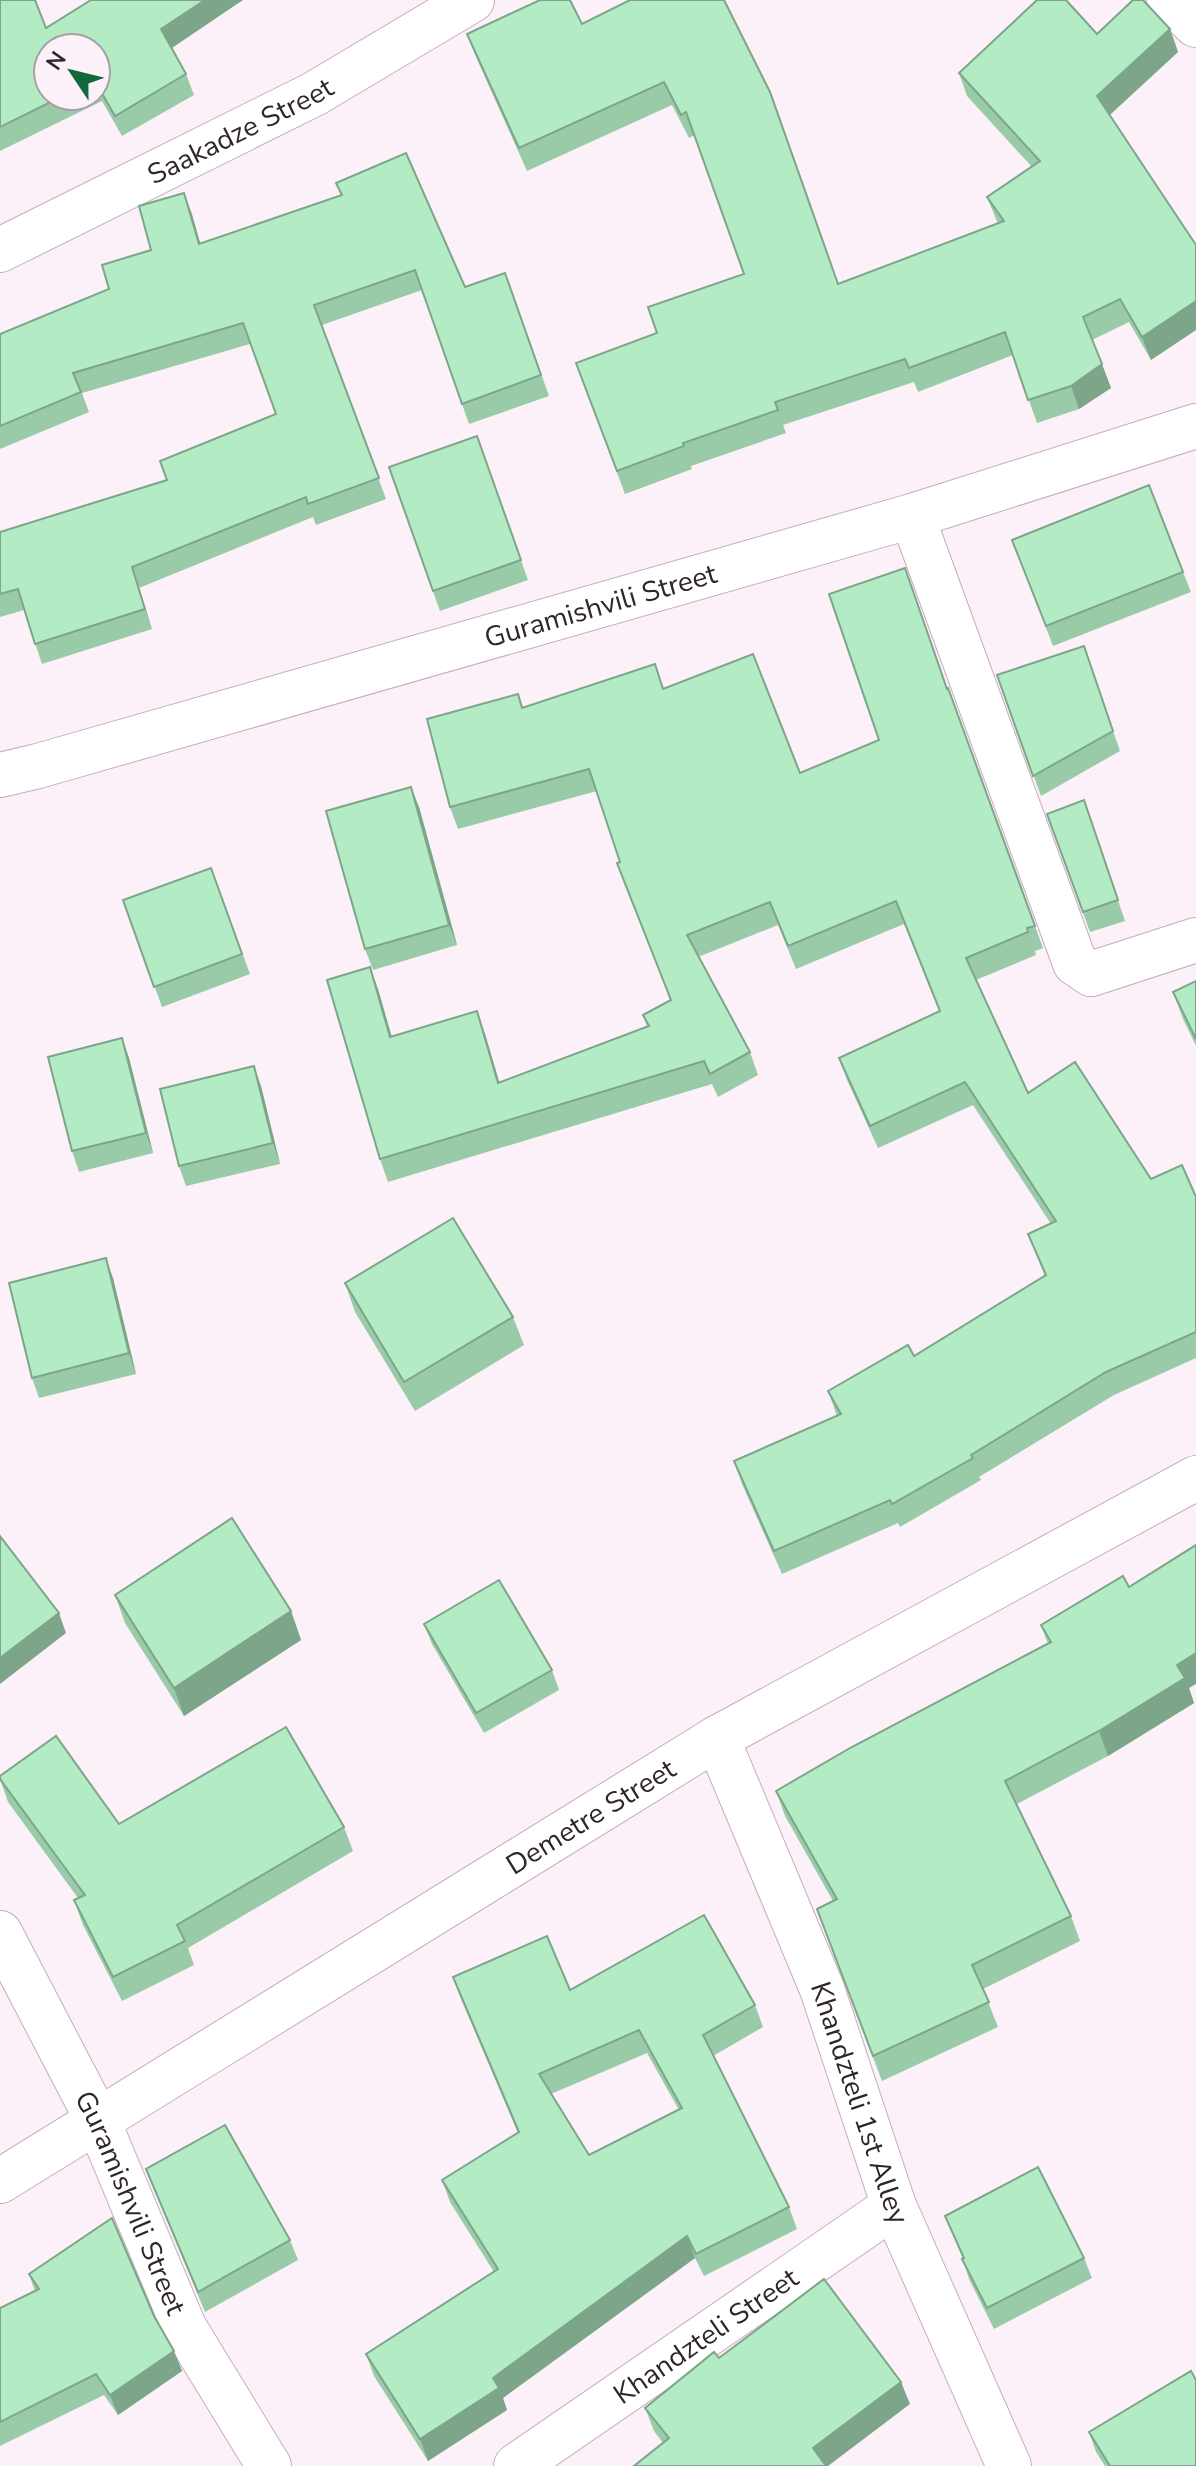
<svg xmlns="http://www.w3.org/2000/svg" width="1196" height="2466" viewBox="0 0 1196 2466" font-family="'Nunito Sans',sans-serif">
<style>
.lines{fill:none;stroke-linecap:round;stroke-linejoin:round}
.minor-casing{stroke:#c6acbf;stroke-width:46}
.minor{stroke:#fff;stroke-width:44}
.wall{fill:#9acba9;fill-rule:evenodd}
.shaded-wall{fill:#7da589}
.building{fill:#b3ecc4;stroke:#7da589;stroke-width:2;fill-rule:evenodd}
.labels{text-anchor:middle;stroke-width:8;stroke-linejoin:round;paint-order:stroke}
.street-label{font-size:28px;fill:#2f252d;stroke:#fcf1f9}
</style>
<rect width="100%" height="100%" fill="#fcf1f9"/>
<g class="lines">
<!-- minor casing -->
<g class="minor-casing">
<g id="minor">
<polyline points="1169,0 1196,25"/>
<path id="s1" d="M0 250 314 94 472 0"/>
<polyline points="912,516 1075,963 1091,974 1196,940"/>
<path id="s2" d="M0 775 38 766 912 516 1196 426"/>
<path id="s3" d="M717 1738 822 1989 894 2206 1009 2466"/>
<path id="s4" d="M0 1933 98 2121 184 2327 269 2466"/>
<path id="s5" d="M0 2181 717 1738 1196 1478"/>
<path id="s6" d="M516 2466 894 2206"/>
</g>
</g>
<!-- minor -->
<use href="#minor" class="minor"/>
</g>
<!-- wall -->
<g class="wall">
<path d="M0 0 46 28 172 48 186 74 194 95 122 136 102 101 0 151ZM96 48V96H48Z"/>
<polygon points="630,0 839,284 998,224 987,197 1032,167 967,96 959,73 1097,34 1170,29 1178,52 1110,115 1151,360 1129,322 1092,340 1111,388 1079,409 1037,423 1013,355 918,392 914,382 783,425 786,433 691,466 692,469 625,494 576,363 657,333 744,274 695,135 689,138 672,105 527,171 476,57 467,34 582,24"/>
<polygon points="336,183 465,287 505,273 549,396 469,424 422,290 322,325 386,499 316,525 313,517 139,588 152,629 42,664 24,610 0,617 0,532 167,480 276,414 250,344 82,393 89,412 0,449 0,334 109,289 151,250 184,193 200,243 341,195"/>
<polygon points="477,436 528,580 440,611 389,467"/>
<polygon points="1012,540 1183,572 1191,592 1053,646"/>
<polygon points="1084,646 1120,751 1041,796 997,675"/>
<polygon points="948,688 1043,948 1035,951 1036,955 976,980 1028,1093 1151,1179 1196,1197 1196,1358 1114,1395 979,1477 981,1480 900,1527 898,1523 782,1574 742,1484 734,1461 837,1416 828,1391 914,1356 1045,1276 1028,1234 1051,1224 973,1105 878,1148 847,1080 839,1058 939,1011 904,924 796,969 778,925 698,957 750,1052 758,1075 718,1097 712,1084 388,1182 380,1159 378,989 392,1037 477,1011 485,1034 499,1082 647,1026 643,1015 670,1000 620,862 597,791 458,829 450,807 518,694 523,707 664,689 800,773 879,740"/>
<polygon points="1084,800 1125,921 1090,932 1047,814"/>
<polygon points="419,807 457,945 373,970 365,949"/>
<polygon points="211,868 250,974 162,1007 123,900"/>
<polygon points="1196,981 1196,1046 1183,1019 1173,992"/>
<polygon points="122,1038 129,1058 153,1153 79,1172 72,1151"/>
<polygon points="261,1086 280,1164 186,1186 179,1166"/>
<polygon points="113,1278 136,1374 39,1398 32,1378"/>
<polygon points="345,1283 513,1317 524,1345 415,1411 355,1312"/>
<polygon points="115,1595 291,1611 301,1640 184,1716 125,1623"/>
<polygon points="424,1624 552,1670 559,1690 484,1733 432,1644"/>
<polygon points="1041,1625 1189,1688 1194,1703 1108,1756 1017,1804 1071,1916 1080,1941 983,1989 998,2027 882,2081 817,1909 833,1901 785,1816 776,1791 1048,1644"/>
<polygon points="0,1779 119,1824 344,1827 353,1851 188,1948 194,1965 122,2001 83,1925 74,1900 78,1898 8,1802"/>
<path d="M453 1977 570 1990 755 2005 763 2027 713 2056 789 2207 797 2229 704 2276 695 2258 503 2398 507 2410 428 2461 374 2376 366 2354 494 2272 450 2202 442 2180 518 2133 461 1999ZM647 2053 679 2110 589 2155 551 2094Z"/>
<polygon points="146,2169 290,2240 298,2260 205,2312"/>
<polygon points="945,2216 1084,2258 1092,2278 994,2329 969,2279 963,2259"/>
<polygon points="29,2274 154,2316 174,2351 182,2371 118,2415 104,2395 0,2446 0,2308 35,2291"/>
<polygon points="719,2358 910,2404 663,2443 654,2431 645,2408"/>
<polygon points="1089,2432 1196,2466 1105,2466 1096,2452"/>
</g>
<!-- shaded-wall -->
<g class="shaded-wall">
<polygon points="205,0 243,0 169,50 161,29"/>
<polygon points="1170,29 1178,52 1105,119 1097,96"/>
<polygon points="184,193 192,214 206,264 199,244"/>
<polygon points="1196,301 1196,330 1151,360 1142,337"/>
<polygon points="1102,364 1111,388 1079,409 1071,386"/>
<polygon points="132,567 139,588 152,629 145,609"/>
<polygon points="411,787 419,807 457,945 449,925"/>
<polygon points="370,967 378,989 398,1060 390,1037"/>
<polygon points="477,1011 485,1034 506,1105 498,1083"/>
<polygon points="122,1038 129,1058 153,1153 146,1133"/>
<polygon points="254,1066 261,1086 280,1164 273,1143"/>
<polygon points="106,1258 113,1278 136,1374 129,1353"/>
<polygon points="291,1611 301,1640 184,1716 174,1688"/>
<polygon points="59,1613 66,1633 0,1684 0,1658"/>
<polygon points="1196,1653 1196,1684 1189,1688 1194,1703 1108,1756 1099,1731 1177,1665"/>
<polygon points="687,2236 695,2258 503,2398 507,2410 428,2461 420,2439 493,2378"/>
<polygon points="174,2351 182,2371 118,2415 110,2395"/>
<polygon points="901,2382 910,2404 828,2466 820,2466 813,2448"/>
</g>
<!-- building -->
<g class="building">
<polygon points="0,0 35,0 46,28 91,0 205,0 161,29 186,74 115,116 96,83 96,48 48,48 48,96 63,96 0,127"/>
<polygon points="540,0 570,0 582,24 630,0 724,0 770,92 838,284 1004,221 987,197 1040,161 959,73 1037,0 1066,0 1097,34 1133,0 1143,0 1170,29 1097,96 1196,245 1196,301 1142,337 1120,299 1083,317 1102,364 1071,386 1028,400 1005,332 909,368 905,359 775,402 778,410 683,443 684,446 617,471 576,363 657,333 648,307 744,274 686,112 681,115 664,82 519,148 467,34"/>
<polygon points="406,153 465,287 505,273 541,375 462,404 415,270 314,305 379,478 308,504 306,497 132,567 145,609 35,644 18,589 0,594 0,532 167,480 160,461 276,414 243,323 73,373 81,392 0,426 0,334 109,289 102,265 151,250 139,206 184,193 199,244 342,195 336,183"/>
<polygon points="477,436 521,560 433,591 389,467"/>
<polygon points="1149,485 1183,572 1046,626 1012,540"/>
<polygon points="905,568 947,689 948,688 1035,926 1027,928 1028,932 966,958 1028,1093 1075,1062 1151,1179 1182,1165 1196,1197 1196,1332 1106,1372 971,1455 973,1458 892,1504 890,1500 774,1551 734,1461 841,1414 828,1391 908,1345 914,1356 1046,1275 1028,1234 1056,1221 965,1082 870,1126 839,1058 940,1011 896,901 788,946 770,902 687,935 750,1052 710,1074 704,1061 380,1159 327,980 370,967 390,1037 477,1011 498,1083 649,1026 643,1015 671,1000 617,863 620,862 589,769 450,807 427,719 518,694 522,708 655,664 663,689 753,654 800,773 879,740 829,594"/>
<polygon points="1084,646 1113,731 1033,776 997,675"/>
<polygon points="411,787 449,925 365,949 326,811"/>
<polygon points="1084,800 1118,900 1083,912 1047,814"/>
<polygon points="211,868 242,954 154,987 123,900"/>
<polygon points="1196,981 1196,1039 1173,992"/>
<polygon points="122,1038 146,1133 72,1151 48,1057"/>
<polygon points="254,1066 273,1143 179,1166 160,1089"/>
<polygon points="453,1218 513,1317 404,1382 345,1283"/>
<polygon points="106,1258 129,1353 32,1378 9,1283"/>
<polygon points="232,1518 291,1611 174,1688 115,1595"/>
<polygon points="0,1536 59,1613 0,1658"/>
<polygon points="1196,1545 1196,1653 1177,1665 1185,1678 1099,1731 1005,1781 1071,1916 972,1965 989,2002 873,2056 817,1909 837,1899 776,1791 850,1748 1051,1642 1041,1625 1123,1576 1129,1587"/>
<polygon points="499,1580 552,1670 476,1713 424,1624"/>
<polygon points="286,1727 344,1827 177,1925 185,1941 113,1977 74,1900 85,1895 0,1779 0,1776 56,1736 119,1824"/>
<path d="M704 1915 755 2005 703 2035 789 2207 696 2254 687 2236 493 2378 499 2388 420 2439 366 2354 498 2269 442 2180 519 2132 453 1977 547 1936 570 1990ZM639 2030 682 2108 589 2155 539 2074Z"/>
<polygon points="225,2125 290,2240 198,2292 146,2169"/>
<polygon points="1038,2167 1084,2258 987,2308 962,2259 964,2258 945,2216"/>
<polygon points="112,2218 154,2316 174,2351 110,2395 96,2374 0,2422 0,2308 39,2289 29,2274"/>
<polygon points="824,2279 901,2382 813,2448 826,2466 634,2466 669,2438 645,2408 714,2352 719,2358"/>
<polygon points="1191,2371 1196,2380 1196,2466 1110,2466 1089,2432"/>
</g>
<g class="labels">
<!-- street labels -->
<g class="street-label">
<text dy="10" stroke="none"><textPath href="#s1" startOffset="268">Saakadze Street</textPath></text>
<text dy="10" stroke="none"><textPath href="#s2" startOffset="624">Guramishvili Street</textPath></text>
<text dy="10" stroke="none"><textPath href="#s5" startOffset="694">Demetre Street</textPath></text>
<text dy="10" stroke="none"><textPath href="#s3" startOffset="392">Khandzteli 1st Alley</textPath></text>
<text dy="10" stroke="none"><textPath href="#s4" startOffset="300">Guramishvili Street</textPath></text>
<text dy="10" stroke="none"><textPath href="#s6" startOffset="230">Khandzteli Street</textPath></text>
</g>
</g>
<!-- north arrow -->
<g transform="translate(72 72) rotate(305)"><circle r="38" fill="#fcf1f9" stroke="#aa9fa7" stroke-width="2"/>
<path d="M0-6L14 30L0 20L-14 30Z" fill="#11693b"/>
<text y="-12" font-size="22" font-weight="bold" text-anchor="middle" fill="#2f252d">N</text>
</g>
</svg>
